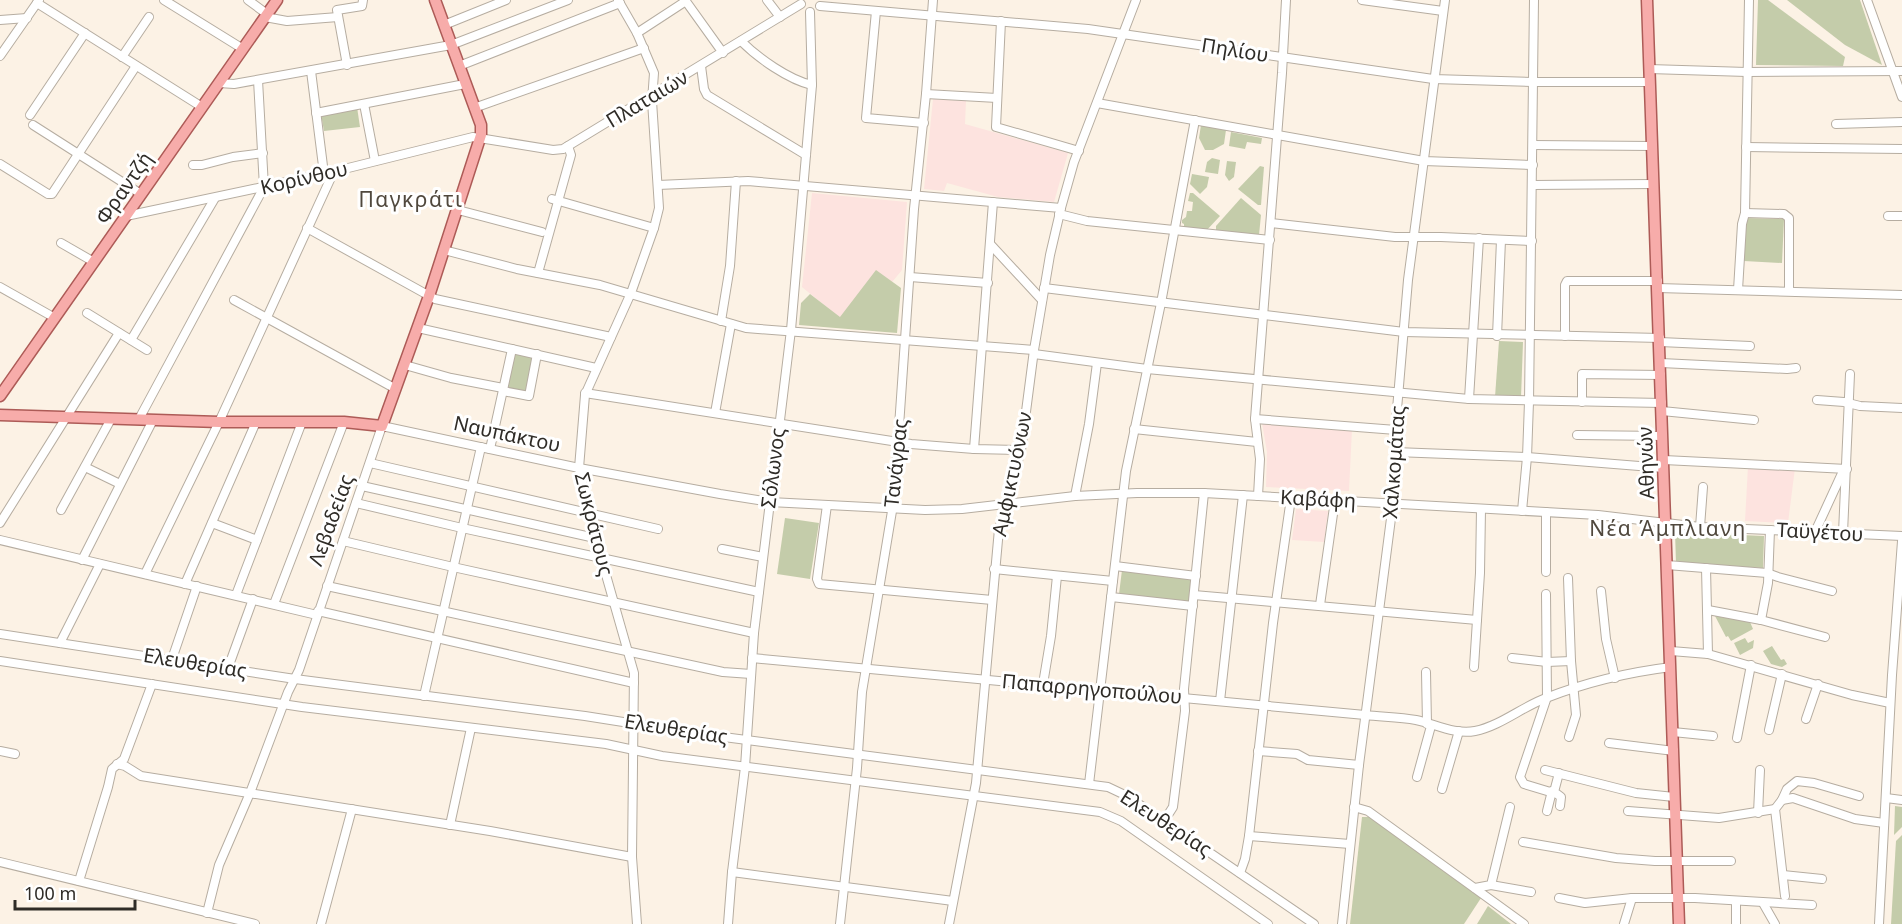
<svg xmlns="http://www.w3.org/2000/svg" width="1902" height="924" viewBox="0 0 1902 924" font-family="'Noto Sans',sans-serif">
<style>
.education{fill:#fde3df}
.green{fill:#c4ccaa}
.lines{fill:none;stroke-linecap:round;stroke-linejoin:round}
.minor-casing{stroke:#b6ada1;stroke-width:10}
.major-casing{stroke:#ad5b57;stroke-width:13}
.minor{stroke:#fff;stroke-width:8}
.major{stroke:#f7acaa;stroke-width:10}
.labels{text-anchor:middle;stroke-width:6;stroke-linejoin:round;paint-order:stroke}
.street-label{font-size:20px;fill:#2f2c27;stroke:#fff}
.neighbourhood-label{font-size:21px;letter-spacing:1.5px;fill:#50483d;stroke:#fff}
</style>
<rect width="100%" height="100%" fill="#fcf2e5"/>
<!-- education -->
<g class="education">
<polygon points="933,99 966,101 965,124 1068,153 1054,202 998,197 947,183 944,191 924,189"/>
<polygon points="812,193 907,202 902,270 892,282 876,271 840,318 802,287"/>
<polygon points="1262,423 1352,429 1349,491 1266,487 1267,452"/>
<polygon points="1748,466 1795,468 1788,523 1745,521"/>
<polygon points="1296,509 1328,511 1324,542 1292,540"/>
</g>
<!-- green -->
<g class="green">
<polygon points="1758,0 1768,0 1845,57 1843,66 1756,65"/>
<polygon points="1787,0 1860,0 1882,65 1845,45"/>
<polygon points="357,107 360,127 324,131 321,114"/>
<polygon points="1201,125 1226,130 1224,144 1213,150 1205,150 1199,138"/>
<polygon points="1231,132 1262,138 1261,144 1247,142 1245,149 1229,146"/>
<polygon points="1212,158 1220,160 1218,174 1205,172 1207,162"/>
<polygon points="1227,161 1236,162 1234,177 1229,181 1225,175"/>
<polygon points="1260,166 1264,167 1261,205 1258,205 1238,189"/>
<polygon points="1192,174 1209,177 1207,187 1200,194 1190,184"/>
<polygon points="1190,193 1193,193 1220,216 1205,232 1184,229 1184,224 1182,223 1182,220 1186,217 1187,211 1192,211 1193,202 1188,201"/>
<polygon points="1241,198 1261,215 1259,235 1216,231 1216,226"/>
<polygon points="1746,218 1784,219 1782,263 1744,261"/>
<polygon points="876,270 901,288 897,333 799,325 801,303 810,294 840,317"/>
<polygon points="1499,341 1523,342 1521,398 1495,397"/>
<polygon points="515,354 532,358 526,392 507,389"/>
<polygon points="785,518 819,523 810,579 777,574"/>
<polygon points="1675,532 1764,536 1763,568 1676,564"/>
<polygon points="1122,570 1193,578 1190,603 1119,594"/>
<polygon points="1715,616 1750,622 1753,629 1731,641 1728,636 1726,637"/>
<polygon points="1745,638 1748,643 1754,640 1753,648 1740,655 1734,643"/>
<polygon points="1772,646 1781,660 1784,659 1787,664 1782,667 1771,664 1763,651"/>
<polygon points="1895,806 1902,807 1902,827 1894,835"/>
<polygon points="1362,817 1369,817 1481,898 1464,924 1350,924"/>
<polygon points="1902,835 1902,924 1891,924 1896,841"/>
<polygon points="1488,906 1511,924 1477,924"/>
</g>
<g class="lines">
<!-- minor casing -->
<g class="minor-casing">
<g id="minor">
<polyline points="164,0 243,49"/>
<polyline points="248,0 267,14"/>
<polyline points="618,0 637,33 654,73 652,101 659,208 654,228 631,293 585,395 579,468 588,512 634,673 632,857 637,924"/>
<polyline points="685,0 723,53"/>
<polyline points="767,0 780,17"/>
<polyline points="1362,0 1443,11"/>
<polyline points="1867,0 1902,97"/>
<polyline points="37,3 202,107"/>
<polyline points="820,6 1088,29 1433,79 1532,82 1650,82"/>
<polyline points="876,11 866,118 924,123"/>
<polyline points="265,17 287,21 338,17"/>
<polyline points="0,20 27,18"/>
<polyline points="1001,21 996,127 1079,151"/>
<polyline points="444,25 506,0"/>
<polyline points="637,33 686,1"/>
<path d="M741 41C758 58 789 80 812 85"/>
<polyline points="0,56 39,0"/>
<polyline points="122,57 149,17"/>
<polyline points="347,65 337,10 362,6 363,0"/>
<polyline points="459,66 620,3"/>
<polyline points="701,66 704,89 707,95 806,155"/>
<polyline points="1649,69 1747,72 1902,71"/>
<polyline points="311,71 324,174"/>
<polyline points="219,83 234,84 451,45 568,0"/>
<polyline points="926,94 997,98"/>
<polyline points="1097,103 1424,161 1533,165"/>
<polyline points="364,104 375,161"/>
<polyline points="474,108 644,48"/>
<polyline points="316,113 465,84"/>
<polyline points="30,115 85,33"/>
<polyline points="1836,124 1902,122"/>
<polyline points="33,125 141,194"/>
<polyline points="1533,145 1652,146"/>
<polyline points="1746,147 1902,149"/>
<polyline points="0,164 48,194 52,194 136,66"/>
<polyline points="193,165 202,165 233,157 263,153"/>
<polyline points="658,185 748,181 1061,208"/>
<polyline points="1533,185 1653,184"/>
<polyline points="552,199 654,228"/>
<polyline points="458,210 542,232"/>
<polyline points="1745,213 1784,214 1789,218 1789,291"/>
<polyline points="1059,214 1087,221 1270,240"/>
<polyline points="126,216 324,174 473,137 553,150 563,149 801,4"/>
<polyline points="1888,216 1902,216"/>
<polyline points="1271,223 1395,237 1441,237 1532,241"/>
<polyline points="307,228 435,299 611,337"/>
<polyline points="61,243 94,262"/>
<polyline points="991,245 1042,300"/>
<polyline points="444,250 517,269 600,285 746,328 1034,350"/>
<polyline points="538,273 571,155 568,146"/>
<polyline points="910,277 988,283"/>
<polyline points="0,287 55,318"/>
<polyline points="1044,288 1404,332 1660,338"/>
<polyline points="1658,288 1902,295"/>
<polyline points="1738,290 1742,224 1745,213 1749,0"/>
<polyline points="234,300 396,389"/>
<polyline points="87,313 147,350"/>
<polyline points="721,321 730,266 736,181"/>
<polyline points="418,328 596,368"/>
<polyline points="1497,336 1501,240"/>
<polyline points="1565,336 1565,285 1567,281 1658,281"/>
<polyline points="131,340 215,198"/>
<polyline points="1660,342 1750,346"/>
<polyline points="1034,354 1147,369 1469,399 1662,403"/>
<polyline points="1661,363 1787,369 1796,368"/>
<polyline points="405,365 451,378 503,388"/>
<polyline points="503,391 529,396 537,354"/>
<polyline points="585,393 911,444 974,449 1021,450"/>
<polyline points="1469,399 1479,238"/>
<polyline points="1817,400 1844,402 1860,406 1902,408"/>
<polyline points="1582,402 1582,374 1661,375"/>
<polyline points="1662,411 1754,420"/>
<polyline points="715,413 731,324"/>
<polyline points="139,419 264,187 258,80"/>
<polyline points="1255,419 1396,430"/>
<polyline points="1134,429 1257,442"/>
<polyline points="1577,435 1663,436"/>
<polyline points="490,449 512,349"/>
<polyline points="974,449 993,202"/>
<polyline points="1395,452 1527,457 1664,468"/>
<polyline points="1664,460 1847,469"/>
<polyline points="370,463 658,529"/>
<polyline points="85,467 120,484"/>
<polyline points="362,486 595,538"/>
<polyline points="1075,496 1089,424 1097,363"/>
<polyline points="1258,496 1260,459 1255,419 1282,73 1286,0"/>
<polyline points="356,503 462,528 759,592"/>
<polyline points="827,505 817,579 819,584 992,600"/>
<polyline points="61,510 111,419"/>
<polyline points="1522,511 1527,457 1529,402 1534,0"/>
<polyline points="0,523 119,333"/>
<polyline points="212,523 257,540"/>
<polyline points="1700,527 1703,487"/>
<polyline points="1815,532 1844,469"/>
<polyline points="1843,533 1850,374"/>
<polyline points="0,540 317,615"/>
<polyline points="343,541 453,567 754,633"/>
<polyline points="722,549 763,557"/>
<polyline points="82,560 153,420"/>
<polyline points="1667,565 1767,573 1778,577 1832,591"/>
<polyline points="1115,566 1196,576"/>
<polyline points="1706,568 1708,654"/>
<polyline points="994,569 1113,581"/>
<polyline points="1546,572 1546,512"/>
<polyline points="145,574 219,422 334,171"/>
<polyline points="1568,578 1571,661 1576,715 1569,737"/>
<polyline points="185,584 256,422"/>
<polyline points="327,586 723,672 751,674"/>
<polyline points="1601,591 1606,639 1615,678"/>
<polyline points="1546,594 1547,697 1520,777 1524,784 1557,794 1561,797 1560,806"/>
<polyline points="236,595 302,422"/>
<polyline points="1194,595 1477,620"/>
<polyline points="1111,597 1193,606"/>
<polyline points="274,604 344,422"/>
<polyline points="1320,605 1335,500"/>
<polyline points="1708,610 1761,620 1825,637"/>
<polyline points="318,611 634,683"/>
<polyline points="1761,620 1768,583 1770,530"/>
<polyline points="0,634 295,679 585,716 693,733 1108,787 1127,796 1314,924"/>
<polyline points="60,643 100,564"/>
<polyline points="1671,651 1708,654 1852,695 1890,703"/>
<path d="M752 658 1365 715C1382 717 1399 717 1416 720 1435 724 1455 735 1475 731 1500 726 1522 707 1546 698 1584 683 1631 672 1671 667"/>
<polyline points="1512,658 1547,662 1571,661"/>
<polyline points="172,659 197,586"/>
<polyline points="0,661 302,707 606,744 662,756 1100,812 1121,821 1268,924"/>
<polyline points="1474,667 1480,573 1481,509"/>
<polyline points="228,668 253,599"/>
<polyline points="1426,672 1427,724"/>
<polyline points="1043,684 1051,636 1057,576"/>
<polyline points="424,696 481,447"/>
<polyline points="1220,701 1243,495"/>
<polyline points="1806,719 1818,684"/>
<polyline points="1769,730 1782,674"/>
<polyline points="1673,732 1713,736"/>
<polyline points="1737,738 1751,665"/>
<polyline points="1609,743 1674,751"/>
<polyline points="0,751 15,754"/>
<polyline points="1258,751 1297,754 1308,760 1359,765"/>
<polyline points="117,764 125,766 141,776 490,831 632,857"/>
<polyline points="1545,770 1636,793 1674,797"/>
<polyline points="1417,777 1431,726"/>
<polyline points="1089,784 1126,471 1161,303 1195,120"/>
<polyline points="1442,789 1459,731"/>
<polyline points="1554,792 1559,773"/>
<polyline points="1886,798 1902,800"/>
<polyline points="1782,800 1787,789 1797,781 1814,783 1859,796"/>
<polyline points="1354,807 1368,811 1524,924"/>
<polyline points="1547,811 1552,791"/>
<polyline points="1628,811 1719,818 1775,809"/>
<polyline points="1758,813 1760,770"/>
<polyline points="1164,821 1173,807 1185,711 1184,689 1204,493"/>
<polyline points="450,825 471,728"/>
<polyline points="1249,836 1350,844"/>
<polyline points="1523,842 1616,858 1655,861 1731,861"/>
<polyline points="0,862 255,924"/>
<polyline points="732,872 953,901"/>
<polyline points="1240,873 1245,859 1249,836 1273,623 1291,498"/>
<polyline points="1783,875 1822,879"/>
<polyline points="79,881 108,787 112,769 124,759 152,684"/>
<polyline points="1491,885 1531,892"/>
<polyline points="1475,888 1491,885 1510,807"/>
<polyline points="1785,896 1775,809 1782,800 1793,798 1855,819 1884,823"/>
<polyline points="1559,898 1585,903 1632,898 1695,898 1812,905"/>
<polyline points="1736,901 1736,924"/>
<polyline points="1763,903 1775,924"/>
<polyline points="207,913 219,865 250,793 288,692 299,670 382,426 579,468 720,494 770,502 925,510 962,509 1075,496 1137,493 1204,493 1598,515 1700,527 1902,536"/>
<polyline points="321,924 352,809"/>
<polyline points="728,924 732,872 745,767 754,633 791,330 812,85 810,12"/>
<polyline points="840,924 857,768 862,692 894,499 914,209 926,94 933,0"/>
<polyline points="949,924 976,783 999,529 1021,450 1034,350 1050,255 1061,208 1074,162 1136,0"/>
<polyline points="1342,924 1359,765 1393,503 1396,421 1408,280 1445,0"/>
<polyline points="1624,924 1632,898"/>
<polyline points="1879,924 1892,675 1902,541"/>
</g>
</g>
<!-- major casing -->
<g class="major-casing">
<g id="major">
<polyline points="1647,0 1679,924"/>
<polyline points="0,396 277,0"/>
<polyline points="0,415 219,422 344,422 382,426 429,296 481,135 481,125 435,0"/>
</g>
</g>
<!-- minor -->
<use href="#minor" class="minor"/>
<!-- major -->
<use href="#major" class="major"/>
</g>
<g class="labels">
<!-- street labels -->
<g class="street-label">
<text transform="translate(1235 50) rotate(9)" y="7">Πηλίου</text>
<text transform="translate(647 99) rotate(-31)" y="7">Πλαταιών</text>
<text transform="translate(304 178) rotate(-13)" y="7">Κορίνθου</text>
<text transform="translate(124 188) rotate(-55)" y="7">Φραντζή</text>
<text transform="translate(507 434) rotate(12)" y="7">Ναυπάκτου</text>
<text transform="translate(1394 462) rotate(-86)" y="7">Χαλκομάτας</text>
<text transform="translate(896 463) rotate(-84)" y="7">Τανάγρας</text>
<text transform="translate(1646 463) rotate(-92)" y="7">Αθηνών</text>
<text transform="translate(773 468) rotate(-83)" y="7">Σόλωνος</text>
<text transform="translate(1012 474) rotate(-78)" y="7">Αμφικτυόνων</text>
<text transform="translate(1318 499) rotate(3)" y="7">Καβάφη</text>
<text transform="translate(331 520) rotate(-70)" y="7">Λεβαδείας</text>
<text transform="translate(594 524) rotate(76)" y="7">Σωκράτους</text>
<text transform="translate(1820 532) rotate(3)" y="7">Ταϋγέτου</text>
<text transform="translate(195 663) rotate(9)" y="7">Ελευθερίας</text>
<text transform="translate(1092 689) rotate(5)" y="7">Παπαρρηγοπούλου</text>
<text transform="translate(676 729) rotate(9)" y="7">Ελευθερίας</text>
<text transform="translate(1166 823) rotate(33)" y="7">Ελευθερίας</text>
</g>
<!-- neighbourhood labels -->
<g class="neighbourhood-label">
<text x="411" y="207">Παγκράτι</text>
<text x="1668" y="536">Νέα Άμπλιανη</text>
</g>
</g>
<!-- scale -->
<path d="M15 900v9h120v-9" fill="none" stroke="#2f2c27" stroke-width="3"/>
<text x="24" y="900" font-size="18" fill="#2f2c27" stroke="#ffffff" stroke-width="4.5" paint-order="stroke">100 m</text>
</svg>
